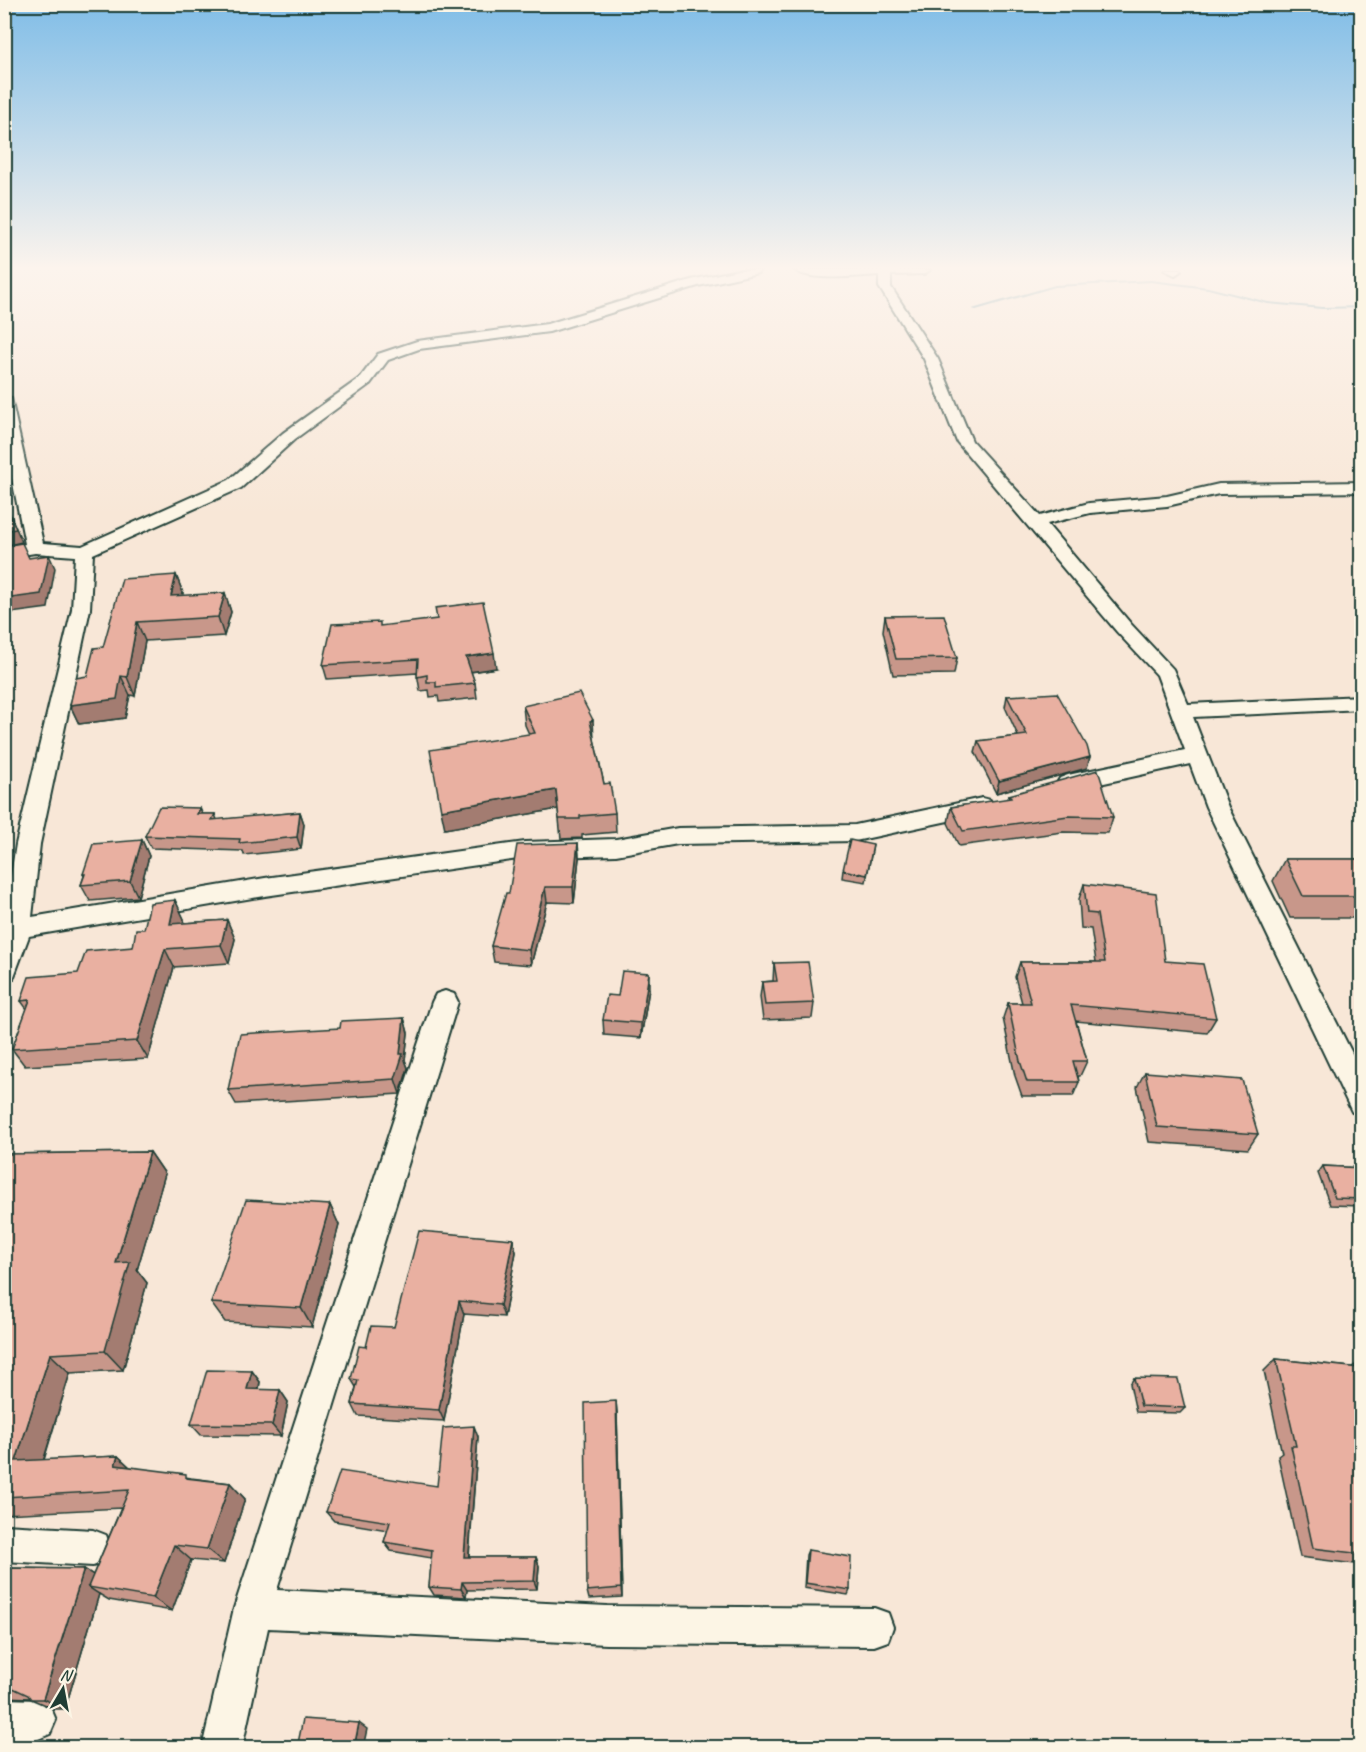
<svg xmlns="http://www.w3.org/2000/svg" width="1366" height="1752" viewBox="0 0 1366 1752" font-family="Caveat,sans-serif">
<style>
.lines{fill:none;stroke-linecap:round;stroke-linejoin:round}
.stream{fill:#5c929f;fill-rule:evenodd}
.minor-casing{stroke:#1f3d34;stroke-width:4}
.minor{fill:#fcf5e5;fill-rule:evenodd}
.wall{fill:#c8978a;stroke:#1f3d34;stroke-width:1.5}
.shaded-wall{fill:#a37b71;stroke:#1f3d34;stroke-width:1.5}
.building{fill:#e9b0a1;stroke:#1f3d34;stroke-width:1.5}
</style>
<rect width="100%" height="100%" fill="#f8e7d7"/>
<filter id="ink" filterUnits="userSpaceOnUse"><feTurbulence type="fractalNoise" baseFrequency=".0167" numOctaves="2"/><feDisplacementMap in="SourceGraphic" scale="12" xChannelSelector="R" yChannelSelector="G"/><feConvolveMatrix kernelMatrix="1 2 1 2 8 2 1 2 1" color-interpolation-filters="sRGB"/></filter>
<g filter="url(#ink)">
<g class="lines">
<!-- stream -->
<polygon class="stream" points="1151,280 1208,287 1268,302 1322,307 1362,306 1362,308 1322,309 1268,304 1208,289 1151,282 1055,287 976,310 972,309 1055,285"/>
<!-- minor casing -->
<g class="minor-casing">
<g id="minor">
<path d="M738 270H760L758 273 698 286 549 332 419 349 388 360 370 384 295 439 241 488 93 554 90 609 40 844 32 917 265 878 525 842 616 839 678 828 855 825 982 798 990 800 993 806 990 812 855 841 678 844 616 855 525 858 265 896 29 936 13 979 4 982C4 935 8 890 16 844L72 609 75 556 35 553 4 558V548L25 544 4 438V394L11 398 43 543 82 546 229 480 283 433 360 378 378 354 417 341 547 324 691 280Z"/>
<path d="M795 270H930L924 274 891 275V287L938 359 972 441 1040 516 1089 503 1167 496 1219 484 1362 482V492L1219 494 1167 506 1090 513 1047 524 1131 624 1173 669 1188 704 1362 696V709L1193 717 1228 807 1362 1073V1115L1352 1112 1206 807 1190 764 1068 791 1060 788 1057 783 1060 778 1068 775 1185 750 1157 675 1117 632 957 442 924 359 879 287V275C860 276 808 282 795 270Z"/>
<polygon points="1164,270 1180,270 1181,271 1175,275"/>
<polygon points="445,991 454,994 458,1002 277,1590 607,1606 874,1608 888,1613 893,1627 888,1641 874,1646 607,1644 268,1628 242,1748 202,1748 234,1608 432,1002 436,994"/>
<polygon points="4,1525 93,1530 106,1535 111,1548 106,1561 93,1566 4,1561"/>
<polygon points="4,1699 36,1700 50,1706 56,1720 50,1734 36,1740 4,1739"/>
</g>
</g>
<!-- minor -->
<use href="#minor" class="minor"/>
</g>
<!-- wall -->
<g class="wall">
<polygon points="176,575 183,593 182,596 225,593 231,612 224,636 145,641 135,696 130,695 125,718 79,724 70,705 87,676 103,647"/>
<polygon points="885,616 957,658 954,674 893,675 883,631"/>
<polygon points="381,626 496,668 471,672 475,683 477,698 439,702 438,696 430,697 429,690 420,691 417,673 327,679 323,665"/>
<polygon points="1007,696 1087,768 996,793 975,752 978,741 1018,736 1005,707"/>
<polygon points="523,706 594,739 604,784 615,813 616,832 582,835 582,838 561,839 558,809 445,829 529,734 525,725"/>
<polygon points="1009,795 1113,817 1108,833 1063,832 959,846 948,823 951,807 1008,799"/>
<polygon points="300,812 304,824 301,849 244,855 243,851 151,848 145,836 202,814 215,814 217,820"/>
<polygon points="142,840 149,856 138,897 90,901 81,885 84,876 83,874"/>
<polygon points="578,843 579,858 574,903 547,902 531,965 494,962 491,946 509,893"/>
<polygon points="873,845 866,882 842,878 843,870"/>
<polygon points="1285,859 1362,859 1362,918 1290,918 1273,881"/>
<polygon points="1084,884 1165,961 1216,1018 1207,1033 1076,1021 1087,1061 1080,1076 1078,1076 1079,1082 1073,1096 1022,1096 1015,1076 1003,1018 1008,1003 1022,1003 1015,977 1020,962 1096,962 1091,929 1081,928 1079,899"/>
<polygon points="175,900 184,919 183,923 227,920 235,939 229,963 174,967 148,1059 25,1066 12,1049 27,1009 21,1001 133,947 144,929"/>
<polygon points="774,963 814,1003 812,1018 763,1020 760,997 762,982 773,981"/>
<polygon points="649,989 641,1038 604,1035 603,1020 618,996"/>
<polygon points="404,1018 408,1033 405,1060 408,1068 400,1094 236,1104 228,1090 340,1028"/>
<polygon points="1145,1072 1258,1134 1248,1149 1149,1142 1137,1087"/>
<polygon points="150,1152 165,1174 137,1270 147,1283 123,1370 70,1373 44,1460 118,1456 130,1467 191,1478 230,1483 245,1499 224,1563 191,1560 172,1611 109,1600 99,1594 65,1709 54,1709 31,1699 30,1698 4,1697 4,1568 84,1569 93,1575 121,1508 4,1514 4,1154"/>
<polygon points="1323,1166 1362,1168 1362,1206 1330,1205 1318,1173"/>
<polygon points="330,1205 339,1225 312,1327 225,1322 211,1303"/>
<polygon points="513,1239 516,1252 504,1317 464,1314 444,1421 358,1416 352,1404 356,1387 351,1379 366,1347"/>
<polygon points="1276,1359 1352,1367 1358,1363 1362,1363 1362,1565 1300,1557 1278,1456 1282,1453 1264,1371"/>
<polygon points="252,1371 260,1382 259,1390 280,1390 288,1402 281,1436 201,1435 191,1424"/>
<polygon points="1134,1378 1185,1408 1180,1413 1136,1412 1130,1384"/>
<polygon points="616,1401 617,1413 622,1597 589,1599 587,1591"/>
<polygon points="478,1437 469,1557 536,1557 539,1566 537,1589 467,1590 466,1597 434,1595 429,1587 432,1558 391,1551 384,1542 388,1530 334,1521 326,1512 437,1486"/>
<polygon points="808,1550 850,1590 848,1595 804,1588 806,1555"/>
</g>
<!-- shaded-wall -->
<g class="shaded-wall">
<polygon points="7,507 22,542 4,546 4,531"/>
<polygon points="49,555 55,568 48,608 4,614 4,599"/>
<polygon points="176,575 183,593 178,615 171,596"/>
<polygon points="225,593 231,612 224,636 218,617"/>
<polygon points="137,622 145,641 135,696 127,677"/>
<polygon points="494,653 496,668 469,672 466,657"/>
<polygon points="121,676 130,695 125,718 79,724 70,705"/>
<polygon points="593,720 594,739 591,740 590,721"/>
<polygon points="1090,757 1087,768 996,793 999,781"/>
<polygon points="556,790 558,809 445,829 441,810"/>
<polygon points="200,808 205,820 197,814"/>
<polygon points="300,812 304,824 301,849 297,837"/>
<polygon points="142,840 149,856 138,897 130,881"/>
<polygon points="578,843 579,858 574,903 573,887"/>
<polygon points="545,887 547,902 531,965 529,950"/>
<polygon points="175,900 184,919 179,942 170,924"/>
<polygon points="227,920 235,939 229,963 221,945"/>
<polygon points="165,949 174,967 148,1059 137,1041"/>
<polygon points="649,973 649,989 641,1038 641,1023"/>
<polygon points="404,1018 408,1033 405,1060 408,1068 400,1094 395,1079 400,1054"/>
<polygon points="150,1152 165,1174 137,1270 147,1283 123,1370 105,1351 116,1263"/>
<polygon points="330,1205 339,1225 312,1327 301,1308"/>
<polygon points="513,1239 516,1252 504,1317 500,1305"/>
<polygon points="459,1301 464,1314 444,1421 439,1410"/>
<polygon points="50,1354 70,1373 38,1478 16,1461"/>
<polygon points="252,1371 260,1382 256,1401 247,1389"/>
<polygon points="280,1390 288,1402 281,1436 272,1425"/>
<polygon points="616,1401 617,1413 622,1597 621,1588"/>
<polygon points="474,1426 478,1437 468,1565 464,1557"/>
<polygon points="118,1456 136,1473 115,1465"/>
<polygon points="230,1483 245,1499 224,1563 207,1549"/>
<polygon points="174,1545 191,1560 172,1611 153,1598"/>
<polygon points="536,1557 539,1566 537,1589 534,1581"/>
<polygon points="84,1569 103,1581 88,1587 99,1594 65,1709 43,1699"/>
<polygon points="462,1582 467,1590 466,1597 461,1589"/>
<polygon points="359,1723 367,1729 363,1748 354,1748"/>
</g>
<!-- building -->
<g class="building">
<polygon points="7,507 16,529 4,531 4,508"/>
<polygon points="22,543 29,558 49,555 41,594 4,599 4,546"/>
<polygon points="176,575 171,596 225,593 218,617 137,622 127,677 121,676 117,699 70,705 76,678 87,676 94,648 103,647 122,579"/>
<polygon points="483,602 494,653 466,657 475,683 436,687 436,682 427,682 427,675 417,677 418,659 323,665 332,624 380,622 380,626 437,619 435,608"/>
<polygon points="944,615 957,658 896,659 885,616"/>
<polygon points="579,693 593,720 590,721 604,784 610,783 615,813 580,816 580,819 559,819 556,790 441,810 430,750 535,733 523,706"/>
<polygon points="1057,693 1087,746 1090,757 999,781 978,741 1027,735 1007,696"/>
<polygon points="1098,770 1113,817 1068,816 963,831 951,807 1011,798 1009,795"/>
<polygon points="159,807 200,808 197,814 215,814 212,820 300,812 297,837 239,843 240,839 145,836"/>
<polygon points="142,840 130,881 81,885 85,874 83,874 93,844"/>
<polygon points="850,840 873,845 867,875 843,870"/>
<polygon points="578,843 573,887 545,887 529,950 491,946 506,893 509,893 517,845"/>
<polygon points="1285,859 1362,859 1362,896 1303,896"/>
<polygon points="1084,884 1156,893 1165,961 1203,964 1216,1018 1071,1005 1087,1061 1073,1061 1079,1082 1027,1082 1020,1061 1008,1003 1031,1003 1020,962 1105,962 1097,914 1087,913"/>
<polygon points="175,900 170,924 227,920 221,945 165,949 137,1041 12,1049 30,1000 21,1001 29,977 78,973 86,951 133,947 136,929 144,929 150,903"/>
<polygon points="808,962 814,1003 765,1005 762,982 777,981 774,963"/>
<polygon points="622,971 649,973 641,1023 603,1020 607,995 618,996"/>
<polygon points="404,1018 400,1054 403,1054 395,1079 228,1090 240,1034 340,1028 341,1021"/>
<polygon points="1145,1072 1242,1080 1258,1134 1157,1127"/>
<polygon points="150,1152 116,1263 130,1262 105,1351 50,1354 16,1461 118,1456 115,1465 186,1474 186,1478 230,1483 207,1549 174,1545 153,1598 88,1587 129,1490 4,1497 4,1154"/>
<polygon points="1323,1166 1362,1168 1362,1199 1335,1198"/>
<polygon points="246,1200 330,1205 301,1308 211,1303"/>
<polygon points="419,1231 513,1239 500,1305 459,1301 439,1410 352,1404 358,1380 351,1379 359,1346 366,1347 371,1326 394,1327"/>
<polygon points="1276,1359 1359,1368 1358,1363 1362,1363 1362,1554 1313,1548 1291,1446 1296,1446"/>
<polygon points="207,1370 252,1371 247,1389 280,1390 272,1425 191,1424"/>
<polygon points="1134,1378 1178,1379 1185,1408 1141,1406"/>
<polygon points="616,1401 621,1588 587,1591 585,1403"/>
<polygon points="474,1426 464,1557 536,1557 534,1581 462,1582 461,1589 429,1587 432,1550 384,1542 390,1522 326,1512 340,1471 437,1486 443,1428"/>
<polygon points="808,1550 851,1557 850,1590 805,1583"/>
<polygon points="4,1568 84,1569 43,1699 31,1699 28,1695 13,1688 4,1688"/>
<polygon points="303,1719 359,1723 354,1748 297,1748"/>
</g>
</g>
<!-- sky -->
<linearGradient id="sky" x2="0" y2="1"><stop stop-color="#80bde7"/><stop offset="0.52" stop-color="#fcf4ed"/><stop offset="1" stop-color="#fcf4ed" stop-opacity="0"/></linearGradient>
<rect width="1366" height="515" fill="url(#sky)"/>
<!-- margin -->
<rect width="1366" height="1752" fill="none" stroke="#fcf5e5" stroke-width="24"/>
<rect x="12" y="12" width="1342" height="1728" fill="none" stroke="#1f3d34" stroke-width="2" filter="url(#ink)"/>
<!-- north arrow -->
<g transform="translate(63 1689) rotate(10)" stroke="#fcf5e5" stroke-width="4.5" paint-order="stroke">
<path d="M0-4.5L10 22L0 15L-10 22Z" fill="#1f3d34"/>
<text y="-9" font-size="16" font-weight="bold" text-anchor="middle" fill="#1f3d34">N</text>
</g>
</svg>
